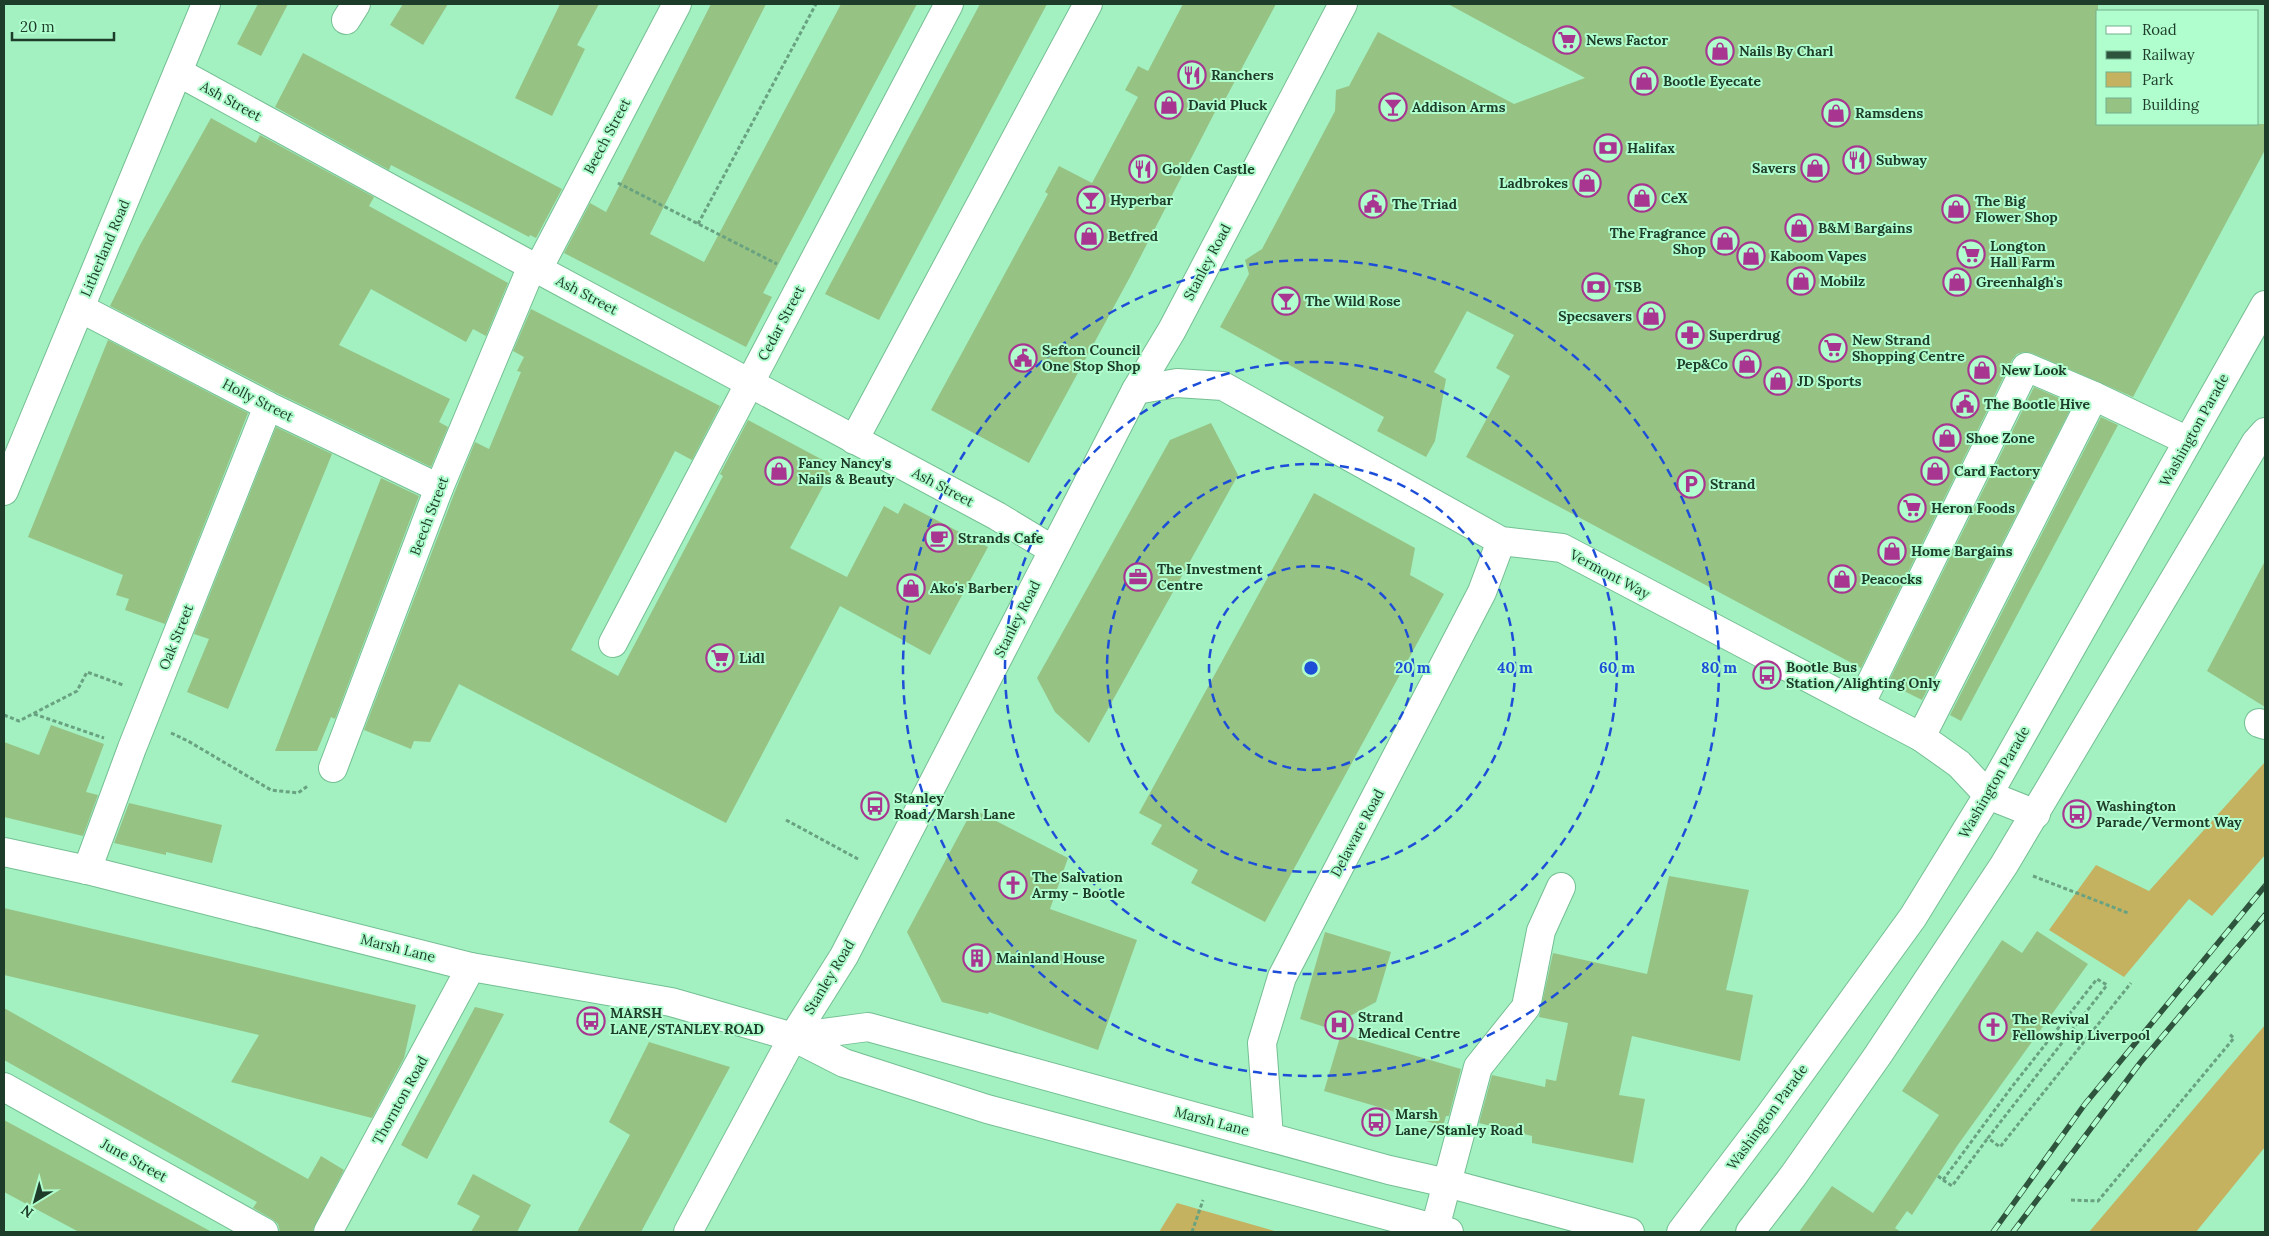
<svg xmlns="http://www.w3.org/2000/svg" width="2269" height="1236" viewBox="0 0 2269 1236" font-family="Lora,serif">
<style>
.green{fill:#c4b261}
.building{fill:#96c384}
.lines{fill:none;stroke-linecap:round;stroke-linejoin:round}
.minor-casing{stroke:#74bf93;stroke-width:30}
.major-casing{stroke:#74bf93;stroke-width:30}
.path{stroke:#69a280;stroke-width:3;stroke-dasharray:4 2.5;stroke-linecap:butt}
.minor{stroke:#fff;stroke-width:28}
.major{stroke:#fff;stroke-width:28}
.rail-casing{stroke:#2f543e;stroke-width:5.5}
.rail{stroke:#b0fdce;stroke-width:4;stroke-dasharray:11;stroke-linecap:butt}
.ring{fill:none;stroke:#1d4ed8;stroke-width:2.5;stroke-dasharray:9 6}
.labels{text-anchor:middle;stroke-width:4;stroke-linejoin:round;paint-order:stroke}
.poi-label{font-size:14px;font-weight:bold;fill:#1d3c2a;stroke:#b0fdce;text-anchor:start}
.street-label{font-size:14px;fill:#1d3c2a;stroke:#b0fdce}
.centre{fill:#1d4ed8;stroke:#b0fdce;stroke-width:2.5}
.ring-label{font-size:15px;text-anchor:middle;font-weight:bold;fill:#1d4ed8;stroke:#b0fdce;stroke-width:4;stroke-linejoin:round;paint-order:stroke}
</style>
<rect width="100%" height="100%" fill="#a3f0c1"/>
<!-- green -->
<g class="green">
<polygon points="2265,762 2265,855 2212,916 2189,899 2124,977 2049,930 2096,865 2149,891"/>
<polygon points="2265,1025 2265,1147 2196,1232 2089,1232"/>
<polygon points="1177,1203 1278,1232 1159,1232"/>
</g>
<!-- building -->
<g class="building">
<polygon points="258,4 288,4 261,56 237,44"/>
<polygon points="403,4 448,4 423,45 390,25"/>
<polygon points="560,4 599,4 577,45 585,49 552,116 515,98"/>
<polygon points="711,4 766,4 650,234 704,262 841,4 917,4 763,293 772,297 746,347 564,253 590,203 606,212"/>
<polygon points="980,4 1047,4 879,320 825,294"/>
<polygon points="1183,4 1276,4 1220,109 1217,108 1130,277 1029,463 931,410 1048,194 1045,192 1059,166 1092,183 1138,97 1125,90 1138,66 1148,71"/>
<polygon points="1448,4 2098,4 2098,124 2265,124 2265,150 2133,397 2032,353 2024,352 2017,354 2012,360 1861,668 1466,457 1510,376 1496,368 1514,335 1467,311 1434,372 1446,379 1435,441 1426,457 1377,431 1384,417 1220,327 1249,274 1245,260 1262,249 1335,111 1336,90 1349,86 1378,32 1514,104 1585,78"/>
<polygon points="303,53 562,189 536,238 530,235 529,237 391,165 389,170 275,107"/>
<polygon points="211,118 256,143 260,135 374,197 369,206 508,283 486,336 473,329 466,342 371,289 339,345 450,399 439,422 448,427 431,467 275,392 110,306 140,245"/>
<polygon points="531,309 720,406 692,460 675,451 571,650 618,676 723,476 720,474 748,420 834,466 790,548 847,577 884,506 898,514 904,503 988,547 930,655 840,606 726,823 459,684 430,742 414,741 411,749 364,730 454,494 475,442 489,449 521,372 517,371 524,357 513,351"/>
<polygon points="108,340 248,413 165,624 125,610 129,599 116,595 123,575 28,537"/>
<polygon points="2034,387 2073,404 1922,700 1888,683"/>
<polygon points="2101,417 2118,425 1961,721 1950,715"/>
<polygon points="1211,423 1238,475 1089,743 1055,712 1037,678 1170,440"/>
<polygon points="276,427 332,454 228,709 187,692 209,639 194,634"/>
<polygon points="381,478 419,496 335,719 331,717 317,751 275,751"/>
<polygon points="1314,493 1415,548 1410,575 1444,594 1265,922 1191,883 1198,870 1151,844 1162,825 1139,813"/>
<polygon points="2265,561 2265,707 2207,671"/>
<polygon points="51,725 104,744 86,792 98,795 83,836 4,817 4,742 39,755"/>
<polygon points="129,803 222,825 212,863 166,852 166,855 114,843"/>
<polygon points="973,809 1068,858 1050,909 1137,940 1098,1050 989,1012 988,1014 942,1002 907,932"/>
<polygon points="1669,876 1749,890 1726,990 1753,995 1740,1061 1632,1036 1619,1095 1645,1099 1633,1163 1532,1143 1532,1136 1479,1123 1492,1075 1545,1087 1546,1079 1556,1081 1568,1023 1539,1017 1553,953 1647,974"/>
<polygon points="4,908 416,1005 404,1058 372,1118 231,1082 259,1035 4,975"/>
<polygon points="2037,931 2088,964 1957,1146 1912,1215 1907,1211 1895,1228 1901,1232 1799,1232 1832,1186 1873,1213 1939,1115 1902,1091 2002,940 2022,953"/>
<polygon points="1325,932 1391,952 1376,1002 1328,1028 1300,1019"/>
<polygon points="475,1007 504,1014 427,1159 401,1145"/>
<polygon points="4,1008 308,1179 321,1156 344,1170 312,1232 280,1232 278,1224 272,1219 253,1208 257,1202 4,1060"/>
<polygon points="1341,1034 1461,1069 1449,1116 1446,1116 1443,1126 1324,1091"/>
<polygon points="649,1042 730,1067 641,1232 577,1232 630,1135 609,1122"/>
<polygon points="4,1120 212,1232 79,1232 4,1192"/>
<polygon points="473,1174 531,1205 517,1232 471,1232 480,1216 457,1204"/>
</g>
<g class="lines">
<!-- minor casing -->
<g class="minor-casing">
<g id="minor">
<polyline points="346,20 356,4"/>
<polyline points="178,72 532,266 997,516 1053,550"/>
<polyline points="538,269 677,4"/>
<polyline points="80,308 268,406 439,488"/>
<polyline points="1136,390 1177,383 1223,386 1501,541 1562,548 1860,705 1921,737 1959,764 1988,795 2036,814"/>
<polyline points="854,440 1088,4"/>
<polyline points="4,491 206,4"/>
<polyline points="613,643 949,4"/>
<polyline points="1860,705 2026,367 2094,396 2188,441"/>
<polyline points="2259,723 2265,725"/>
<polyline points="1921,737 2094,396"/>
<polyline points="333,768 439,488 532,266"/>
<polyline points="87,870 132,748 268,406"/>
<polyline points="4,1087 264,1232"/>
<polyline points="1269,1137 1262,1043 1282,977 1482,592 1501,541"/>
<polyline points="1435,1228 1478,1067 1526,1007 1541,931 1561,887"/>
<polyline points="328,1232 471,967"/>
<polyline points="1681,1232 1769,1116 1913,917 1988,795 2265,305"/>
<polyline points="1750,1232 1793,1176 1878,1055 2004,865 2256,442 2265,432"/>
</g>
</g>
<!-- major casing -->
<g class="major-casing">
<g id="major">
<polyline points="4,852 87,870 471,967 671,1002 793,1037 844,1063 987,1109 1449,1232"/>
<polyline points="793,1037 868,1027 1389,1170 1447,1183 1630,1232"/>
<polyline points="688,1232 793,1037 844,956 1136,390 1172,330 1343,4"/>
</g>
</g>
<!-- path -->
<g class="path">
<polyline points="618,183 777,264"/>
<polyline points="698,224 816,4"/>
<polyline points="34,714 104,738"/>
<polyline points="4,715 19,721 77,691 87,672 123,685"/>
<polyline points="171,733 188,741 271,790 298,793 309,785"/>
<polyline points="786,820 858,859"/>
<polyline points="2033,876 2128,913"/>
<polyline points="1938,1176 1943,1180 2011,1088 2097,979 2107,985 1988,1138 2000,1147 2131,983"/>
<polyline points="1943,1180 1952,1186 1988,1138"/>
<polyline points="2071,1200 2098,1201 2234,1038 2229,1034"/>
<polyline points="1192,1232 1203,1200"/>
</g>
<!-- minor -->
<use href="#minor" class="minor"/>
<!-- major -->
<use href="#major" class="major"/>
<!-- rail casing -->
<g class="rail-casing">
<g id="rail">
<polyline points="1993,1232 2085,1104 2265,886"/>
<polyline points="2013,1232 2140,1063 2265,915"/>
</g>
</g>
<!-- rail -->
<use href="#rail" class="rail"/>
</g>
<!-- distance rings -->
<g class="ring">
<circle cx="1311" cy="668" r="102"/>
<circle cx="1311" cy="668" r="204"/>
<circle cx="1311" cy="668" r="306"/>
<circle cx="1311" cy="668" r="408"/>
</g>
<!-- icons -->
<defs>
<g id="supermarket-ring" transform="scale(1.4375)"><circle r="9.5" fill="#b0fdce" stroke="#a83691" stroke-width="1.5"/><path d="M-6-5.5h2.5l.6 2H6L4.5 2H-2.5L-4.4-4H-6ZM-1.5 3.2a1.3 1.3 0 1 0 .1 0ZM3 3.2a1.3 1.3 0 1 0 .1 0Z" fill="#a83691"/></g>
<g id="shop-ring" transform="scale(1.4375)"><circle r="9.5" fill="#b0fdce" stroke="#a83691" stroke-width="1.5"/><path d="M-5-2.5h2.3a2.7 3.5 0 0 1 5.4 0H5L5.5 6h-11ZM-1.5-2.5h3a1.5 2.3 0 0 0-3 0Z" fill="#a83691"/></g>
<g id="restaurant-ring" transform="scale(1.4375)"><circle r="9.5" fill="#b0fdce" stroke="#a83691" stroke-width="1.5"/><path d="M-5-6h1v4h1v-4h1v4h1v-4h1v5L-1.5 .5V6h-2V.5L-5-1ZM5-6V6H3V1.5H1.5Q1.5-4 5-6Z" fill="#a83691"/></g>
<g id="bar-ring" transform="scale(1.4375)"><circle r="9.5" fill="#b0fdce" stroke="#a83691" stroke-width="1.5"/><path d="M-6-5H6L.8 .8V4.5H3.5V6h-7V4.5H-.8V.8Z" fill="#a83691"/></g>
<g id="bank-ring" transform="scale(1.4375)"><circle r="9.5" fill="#b0fdce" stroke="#a83691" stroke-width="1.5"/><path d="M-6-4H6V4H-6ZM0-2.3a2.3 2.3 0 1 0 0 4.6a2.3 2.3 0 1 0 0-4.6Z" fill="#a83691"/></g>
<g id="civic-ring" transform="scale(1.4375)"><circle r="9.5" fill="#b0fdce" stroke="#a83691" stroke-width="1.5"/><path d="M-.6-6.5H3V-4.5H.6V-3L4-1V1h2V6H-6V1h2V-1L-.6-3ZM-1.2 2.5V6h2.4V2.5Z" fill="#a83691"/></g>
<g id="pharmacy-ring" transform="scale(1.4375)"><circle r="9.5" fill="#b0fdce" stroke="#a83691" stroke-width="1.5"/><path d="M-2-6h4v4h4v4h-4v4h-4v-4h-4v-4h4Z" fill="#a83691"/></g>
<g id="parking-ring" transform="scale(1.4375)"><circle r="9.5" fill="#b0fdce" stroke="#a83691" stroke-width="1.5"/><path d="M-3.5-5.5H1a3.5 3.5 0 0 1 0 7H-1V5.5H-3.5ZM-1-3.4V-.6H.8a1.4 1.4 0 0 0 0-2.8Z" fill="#a83691"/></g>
<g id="cafe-ring" transform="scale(1.4375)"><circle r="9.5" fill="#b0fdce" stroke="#a83691" stroke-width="1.5"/><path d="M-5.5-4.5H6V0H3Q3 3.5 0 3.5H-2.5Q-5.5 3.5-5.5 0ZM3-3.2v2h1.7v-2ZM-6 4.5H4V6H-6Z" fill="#a83691"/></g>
<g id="office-ring" transform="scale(1.4375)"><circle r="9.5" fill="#b0fdce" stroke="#a83691" stroke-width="1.5"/><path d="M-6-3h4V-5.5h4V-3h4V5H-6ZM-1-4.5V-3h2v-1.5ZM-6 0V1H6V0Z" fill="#a83691"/></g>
<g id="bus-ring" transform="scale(1.4375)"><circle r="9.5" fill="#b0fdce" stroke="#a83691" stroke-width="1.5"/><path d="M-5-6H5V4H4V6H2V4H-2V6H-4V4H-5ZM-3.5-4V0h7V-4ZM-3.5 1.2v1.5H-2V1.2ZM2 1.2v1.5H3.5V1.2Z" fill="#a83691"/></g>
<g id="church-ring" transform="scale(1.4375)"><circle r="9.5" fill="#b0fdce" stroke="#a83691" stroke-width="1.5"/><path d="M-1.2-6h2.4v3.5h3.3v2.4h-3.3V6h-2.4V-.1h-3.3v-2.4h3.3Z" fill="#a83691"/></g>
<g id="building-ring" transform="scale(1.4375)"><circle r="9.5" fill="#b0fdce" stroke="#a83691" stroke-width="1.5"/><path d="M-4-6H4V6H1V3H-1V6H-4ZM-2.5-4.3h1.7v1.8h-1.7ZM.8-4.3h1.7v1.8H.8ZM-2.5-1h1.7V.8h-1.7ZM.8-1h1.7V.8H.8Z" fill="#a83691"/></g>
<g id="hospital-ring" transform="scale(1.4375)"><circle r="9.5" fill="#b0fdce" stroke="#a83691" stroke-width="1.5"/><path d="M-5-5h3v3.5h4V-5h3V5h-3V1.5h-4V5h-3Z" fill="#a83691"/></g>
</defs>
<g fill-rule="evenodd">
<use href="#supermarket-ring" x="1567" y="40"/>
<use href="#shop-ring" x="1720" y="51"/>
<use href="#restaurant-ring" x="1192" y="75"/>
<use href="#shop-ring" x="1644" y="81"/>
<use href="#shop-ring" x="1169" y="105"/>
<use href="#bar-ring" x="1393" y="107"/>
<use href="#shop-ring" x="1836" y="113"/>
<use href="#bank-ring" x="1608" y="148"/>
<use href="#restaurant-ring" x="1857" y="160"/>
<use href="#shop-ring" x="1815" y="168"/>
<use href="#restaurant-ring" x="1143" y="169"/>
<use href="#shop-ring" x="1587" y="183"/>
<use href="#shop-ring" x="1642" y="198"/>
<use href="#bar-ring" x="1091" y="200"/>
<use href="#civic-ring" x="1373" y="204"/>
<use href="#shop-ring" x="1956" y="209"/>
<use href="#shop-ring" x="1799" y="228"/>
<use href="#shop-ring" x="1089" y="236"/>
<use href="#shop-ring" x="1725" y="241"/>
<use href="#supermarket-ring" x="1971" y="254"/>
<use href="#shop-ring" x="1751" y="256"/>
<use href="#shop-ring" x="1801" y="281"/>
<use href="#shop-ring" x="1957" y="282"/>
<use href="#bank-ring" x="1596" y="287"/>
<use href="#bar-ring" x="1286" y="301"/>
<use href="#shop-ring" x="1651" y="316"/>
<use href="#pharmacy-ring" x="1690" y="335"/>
<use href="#supermarket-ring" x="1833" y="348"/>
<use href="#civic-ring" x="1023" y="358"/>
<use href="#shop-ring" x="1747" y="364"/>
<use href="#shop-ring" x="1982" y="370"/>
<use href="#shop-ring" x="1778" y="381"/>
<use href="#civic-ring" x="1965" y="404"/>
<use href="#shop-ring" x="1947" y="438"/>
<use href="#shop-ring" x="779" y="471"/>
<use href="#shop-ring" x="1935" y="471"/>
<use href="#parking-ring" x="1691" y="484"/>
<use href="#supermarket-ring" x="1912" y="508"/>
<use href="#cafe-ring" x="939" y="538"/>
<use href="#shop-ring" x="1892" y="551"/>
<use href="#office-ring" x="1138" y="577"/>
<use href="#shop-ring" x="1842" y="579"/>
<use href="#shop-ring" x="911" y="588"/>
<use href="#supermarket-ring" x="720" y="658"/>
<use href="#bus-ring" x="1767" y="675"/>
<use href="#bus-ring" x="875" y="806"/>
<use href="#bus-ring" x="2077" y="814"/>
<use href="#church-ring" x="1013" y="885"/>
<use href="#building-ring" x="977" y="958"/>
<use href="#bus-ring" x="591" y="1021"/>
<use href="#hospital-ring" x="1339" y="1025"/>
<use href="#church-ring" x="1993" y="1027"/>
<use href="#bus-ring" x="1376" y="1122"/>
</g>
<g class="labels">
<!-- poi labels -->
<g class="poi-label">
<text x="1586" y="45">News Factor</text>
<text x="1739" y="56">Nails By Charl</text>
<text x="1211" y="80">Ranchers</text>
<text x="1663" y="86">Bootle Eyecate</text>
<text x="1188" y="110">David Pluck</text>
<text x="1412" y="112">Addison Arms</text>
<text x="1855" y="118">Ramsdens</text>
<text x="1627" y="153">Halifax</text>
<text x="1876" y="165">Subway</text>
<text x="1796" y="173" text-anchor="end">Savers</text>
<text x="1162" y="174">Golden Castle</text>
<text x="1568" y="188" text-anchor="end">Ladbrokes</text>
<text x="1661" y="203">CeX</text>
<text x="1110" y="205">Hyperbar</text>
<text x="1975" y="206">The Big<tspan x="1975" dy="16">Flower Shop</tspan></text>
<text x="1392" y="209">The Triad</text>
<text x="1818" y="233">B&amp;M Bargains</text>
<text x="1706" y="238" text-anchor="end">The Fragrance<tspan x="1706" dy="16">Shop</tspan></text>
<text x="1108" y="241">Betfred</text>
<text x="1990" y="251">Longton<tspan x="1990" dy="16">Hall Farm</tspan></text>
<text x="1770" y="261">Kaboom Vapes</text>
<text x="1820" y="286">Mobilz</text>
<text x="1976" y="287">Greenhalgh's</text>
<text x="1615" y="292">TSB</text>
<text x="1305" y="306">The Wild Rose</text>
<text x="1632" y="321" text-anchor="end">Specsavers</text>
<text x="1709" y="340">Superdrug</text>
<text x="1852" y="345">New Strand<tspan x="1852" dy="16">Shopping Centre</tspan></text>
<text x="1042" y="355">Sefton Council<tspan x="1042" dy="16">One Stop Shop</tspan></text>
<text x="1728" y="369" text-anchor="end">Pep&amp;Co</text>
<text x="2001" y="375">New Look</text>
<text x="1797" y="386">JD Sports</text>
<text x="1984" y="409">The Bootle Hive</text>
<text x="1966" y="443">Shoe Zone</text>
<text x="798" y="468">Fancy Nancy's<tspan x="798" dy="16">Nails &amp; Beauty</tspan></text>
<text x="1954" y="476">Card Factory</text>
<text x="1710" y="489">Strand</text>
<text x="1931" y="513">Heron Foods</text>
<text x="958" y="543">Strands Cafe</text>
<text x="1911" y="556">Home Bargains</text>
<text x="1157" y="574">The Investment<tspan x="1157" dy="16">Centre</tspan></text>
<text x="1861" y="584">Peacocks</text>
<text x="930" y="593">Ako's Barber</text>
<text x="739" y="663">Lidl</text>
<text x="1786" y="672">Bootle Bus<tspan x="1786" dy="16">Station/Alighting Only</tspan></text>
<text x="894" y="803">Stanley<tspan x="894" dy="16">Road/Marsh Lane</tspan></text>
<text x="2096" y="811">Washington<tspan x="2096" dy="16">Parade/Vermont Way</tspan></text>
<text x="1032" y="882">The Salvation<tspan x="1032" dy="16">Army - Bootle</tspan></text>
<text x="996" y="963">Mainland House</text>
<text x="610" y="1018">MARSH<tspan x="610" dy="16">LANE/STANLEY ROAD</tspan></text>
<text x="1358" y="1022">Strand<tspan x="1358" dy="16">Medical Centre</tspan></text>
<text x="2012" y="1024">The Revival<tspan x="2012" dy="16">Fellowship Liverpool</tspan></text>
<text x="1395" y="1119">Marsh<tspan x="1395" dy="16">Lane/Stanley Road</tspan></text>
</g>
<!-- street labels -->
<g class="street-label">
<text transform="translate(231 101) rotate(29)" y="5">Ash Street</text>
<text transform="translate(607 136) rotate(-62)" y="5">Beech Street</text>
<text transform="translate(105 248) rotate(-67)" y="5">Litherland Road</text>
<text transform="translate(1207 262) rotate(-62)" y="5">Stanley Road</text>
<text transform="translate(587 295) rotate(28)" y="5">Ash Street</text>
<text transform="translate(781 323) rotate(-62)" y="5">Cedar Street</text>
<text transform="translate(258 400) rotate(27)" y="5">Holly Street</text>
<text transform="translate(2194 430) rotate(-61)" y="5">Washington Parade</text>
<text transform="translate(943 487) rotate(28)" y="5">Ash Street</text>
<text transform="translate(429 516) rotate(-69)" y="5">Beech Street</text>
<text transform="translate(1610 574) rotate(28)" y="5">Vermont Way</text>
<text transform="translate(1017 619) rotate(-63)" y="5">Stanley Road</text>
<text transform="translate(176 637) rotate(-68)" y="5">Oak Street</text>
<text transform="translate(1994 782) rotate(-60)" y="5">Washington Parade</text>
<text transform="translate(1357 833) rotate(-62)" y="5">Delaware Road</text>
<text transform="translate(398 948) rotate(14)" y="5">Marsh Lane</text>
<text transform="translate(829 977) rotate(-59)" y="5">Stanley Road</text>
<text transform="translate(400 1100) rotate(-61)" y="5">Thornton Road</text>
<text transform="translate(1767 1117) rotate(-54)" y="5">Washington Parade</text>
<text transform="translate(1212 1121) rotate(15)" y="5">Marsh Lane</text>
<text transform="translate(134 1160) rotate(29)" y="5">June Street</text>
</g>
</g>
<circle cx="1311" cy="668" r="8" class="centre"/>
<g class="ring-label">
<text x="1413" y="673">20 m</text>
<text x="1515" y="673">40 m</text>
<text x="1617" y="673">60 m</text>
<text x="1719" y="673">80 m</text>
</g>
<!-- border -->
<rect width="2269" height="1236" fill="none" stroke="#1d3c2a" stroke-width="10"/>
<!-- legend -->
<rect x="2096" y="10" width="162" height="115" fill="#b0fdce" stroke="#75b08c"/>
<rect x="2106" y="26" width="25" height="8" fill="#ffffff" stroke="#75b08c"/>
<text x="2142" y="35" font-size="15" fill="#1d3c2a">Road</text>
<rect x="2106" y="51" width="25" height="8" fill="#2f543e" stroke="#75b08c"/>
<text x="2142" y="60" font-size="15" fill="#1d3c2a">Railway</text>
<rect x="2106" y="72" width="25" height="15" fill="#c4b261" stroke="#75b08c"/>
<text x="2142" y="85" font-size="15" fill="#1d3c2a">Park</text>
<rect x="2106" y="98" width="25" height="15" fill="#96c384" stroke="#75b08c"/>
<text x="2142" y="110" font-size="15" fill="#1d3c2a">Building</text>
<!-- north arrow -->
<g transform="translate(35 1201) rotate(217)" stroke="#b0fdce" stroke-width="4" paint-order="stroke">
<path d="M0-4L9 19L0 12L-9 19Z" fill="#1d3c2a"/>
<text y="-8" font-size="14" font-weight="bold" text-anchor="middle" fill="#1d3c2a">N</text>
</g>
<!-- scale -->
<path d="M12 32v8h102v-8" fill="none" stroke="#1d3c2a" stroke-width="2.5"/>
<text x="20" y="32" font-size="15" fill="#1d3c2a" stroke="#b0fdce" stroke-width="4" paint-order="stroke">20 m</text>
</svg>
